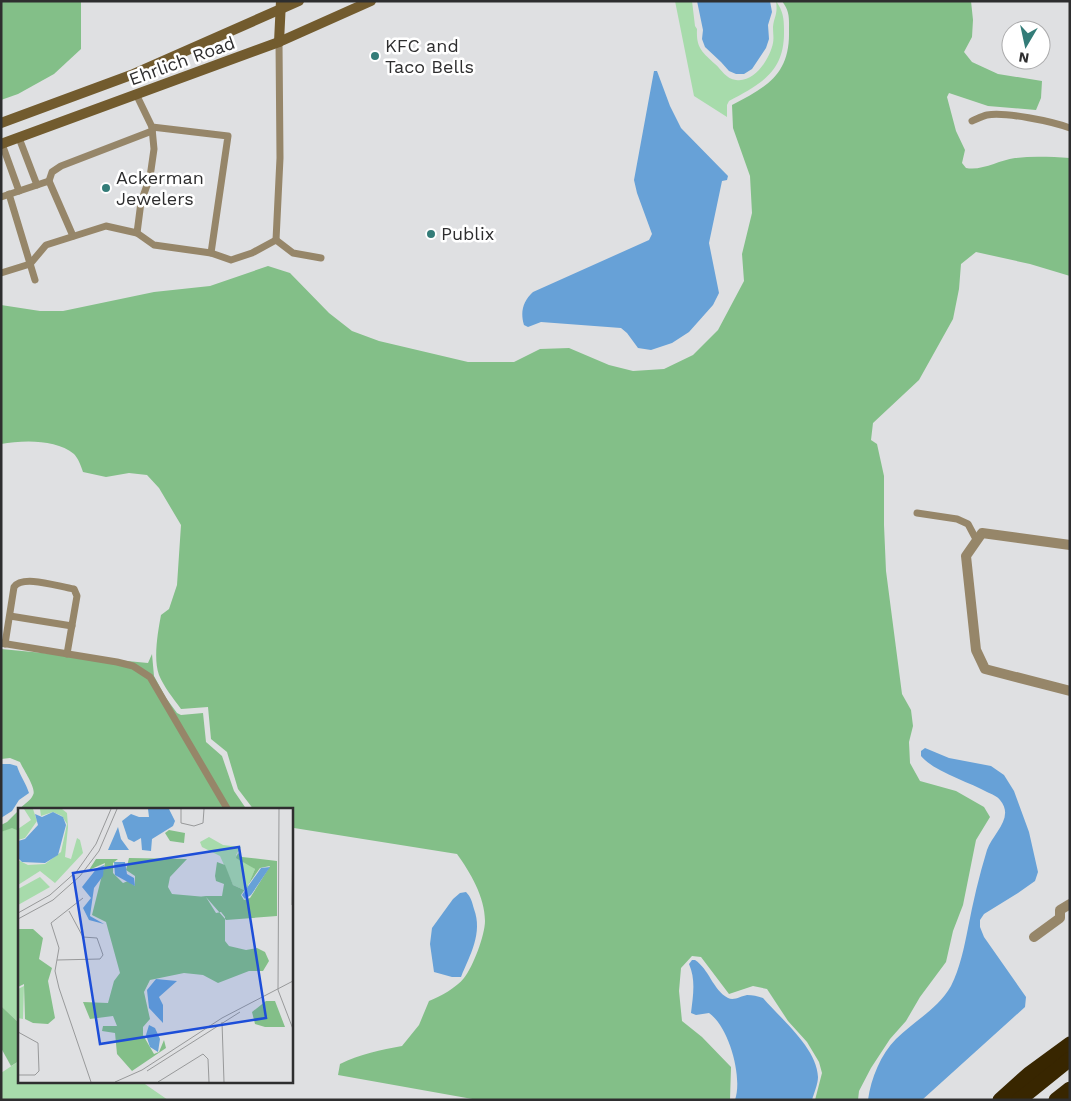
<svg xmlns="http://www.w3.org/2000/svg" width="1071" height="1101" viewBox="0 0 1071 1101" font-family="'Work Sans',sans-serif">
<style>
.green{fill:#a7dbab}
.forest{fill:#83bf88}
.water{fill:#67a1d7}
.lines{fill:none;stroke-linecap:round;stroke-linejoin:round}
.lane{stroke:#968669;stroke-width:7}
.street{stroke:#968669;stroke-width:10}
.secondary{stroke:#725b2e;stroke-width:10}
.highway{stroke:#382600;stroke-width:15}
.poi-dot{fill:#337c78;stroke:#fff;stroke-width:2}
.labels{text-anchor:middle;stroke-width:5;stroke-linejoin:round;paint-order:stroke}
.poi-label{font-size:18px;fill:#2e2e2f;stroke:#fff;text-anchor:start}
.street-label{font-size:18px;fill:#2e2e2f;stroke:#fff}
.inset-road{fill:none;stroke:#98999a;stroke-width:1}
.view{fill:#1d4ed8;fill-opacity:0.15;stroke:#1d4ed8;stroke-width:2.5}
.inset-edge{fill:none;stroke:#2e2e2f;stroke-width:2.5}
</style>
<rect width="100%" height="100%" fill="#dfe0e2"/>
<!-- green -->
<g class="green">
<path d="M675 1H692L695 26 697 29C696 48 702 52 715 64 722 70 726 79 736 80 755 83 770 58 773 43 774 38 773 33 773 27 774 16 778 15 776 1 783 11 784 18 784 30 785 72 762 83 729 101L727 105V117L694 96Z"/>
<polygon points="12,827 19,831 19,1023 1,1006 1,832"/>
<polygon points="19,1061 19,1082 142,1082 168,1100 1,1100 1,1073"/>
</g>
<!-- forest -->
<g class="forest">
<polygon points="1,1 81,1 81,49 54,74 18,94 1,100"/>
<path d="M782 1H971L973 20 972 37 964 52 972 62 998 74 1042 81 1041 98 1036 110 988 106 949 93 947 97 956 131 965 150 962 163 966 168C983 171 999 160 1015 158 1033 156 1052 157 1070 158V276L1030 264 976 252 961 264 959 289 953 319 919 380 873 423 871 440 877 444 884 476V525L886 571 902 694 911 710 913 726 909 742 910 763 920 781 956 791 984 807 990 817 976 840 963 905 953 931 946 962 920 997 906 1021 890 1039 871 1068 859 1091 858 1100H815L822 1073 819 1062 807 1042 788 1021 767 989 753 986 729 994 701 957 692 956 681 968 679 991 682 1021 702 1037 731 1067 730 1100H478L338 1075 340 1064C360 1054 381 1050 402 1046L419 1025 429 1001C441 996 456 988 464 978 473 967 485 935 485 921 485 897 470 872 457 854L294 828 291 827V810H254L238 789 227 752 211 739 208 707 181 709C173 698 164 687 159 675 153 659 158 631 161 615L169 609 177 585 181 525 159 488 147 475 129 473 106 477 83 472C81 466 78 458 74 454 56 439 23 440 1 444V305L40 311H63L154 292 210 286 268 266 290 273 329 313 352 331 379 341 468 362H514L540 349 569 348 609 365 633 371 664 369 693 355 718 330 744 281 742 254 752 213 750 176 733 128 732 105C767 87 790 74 789 31 789 18 790 12 782 1Z"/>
<path d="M1 649 148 663 152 654 154 676 166 698 177 713 181 715 203 713 206 742 222 756 234 791 247 810H19C23 804 31 801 33 795 37 789 23 769 20 762L10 758 1 759Z"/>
<polygon points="19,810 19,831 12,828 1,832 1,825 7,822"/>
<polygon points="1,1006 19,1023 19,1061 11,1066 1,1048"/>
</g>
<!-- water -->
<g class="water">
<polygon points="697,1 770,1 772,12 768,25 769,39 766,48 752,69 744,74 736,74 729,71 721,62 705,47 702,39 703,30"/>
<path d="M654 71H657L670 106 681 128 728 176 727 180 722 181 709 243 719 293 713 305 689 332 672 343 651 350 638 348 627 333 621 328 541 322 528 327 524 325C520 312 523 301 533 292L649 240 652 234 637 193 634 180Z"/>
<path d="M925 748 949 758 991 766 1004 775 1014 791 1029 832 1038 872 1035 881 1018 893 984 914 980 920V927L984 937 1026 997 1025 1007 922 1100H868C871 1078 881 1054 896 1039 914 1021 938 1009 951 986 960 968 964 948 968 928 973 902 979 876 987 850 993 833 1015 818 1000 800 997 796 991 794 987 792 969 782 933 771 921 756V751Z"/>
<path d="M1 764H10L17 766C20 776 26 783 29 793L19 800 12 811 1 818Z"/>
<path d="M466 892C471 897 472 902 474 909 483 933 470 955 461 977H452L434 972 430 944 432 928 453 899 460 893Z"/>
<path d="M692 960H695C709 969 713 990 728 998 734 1001 741 996 747 995 753 995 757 996 763 998 781 1019 817 1048 818 1077 818 1084 814 1093 812 1100H735C743 1077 729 1027 709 1013L696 1015 691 1013C693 996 696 980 689 964Z"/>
</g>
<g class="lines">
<!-- lane -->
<g class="lane">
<polyline points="137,96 152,127 228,136 211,253 231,260 252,253 276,240 293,253 321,258"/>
<path d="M972 121C977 119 982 116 987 115 1006 112 1051 121 1070 128"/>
<polyline points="19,138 37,185"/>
<polyline points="2,144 19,191"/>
<polyline points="49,181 52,172 61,166 152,131"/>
<polyline points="9,194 35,280"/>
<polyline points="1,197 49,181 73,236"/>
<polyline points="137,233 141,202 150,177 154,149 152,128"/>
<polyline points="276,240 280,158 279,42"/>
<polyline points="1,273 30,264 46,245 106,226 137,233 154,245 211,253"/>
<polyline points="917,513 957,519 968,524 977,541"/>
<polyline points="10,616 72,626"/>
<polyline points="1,643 117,662 133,666 150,677 228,810"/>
<path d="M5 644 14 587C23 574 59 587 74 589L77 596 67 654"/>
</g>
<!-- street -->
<g class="street">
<polyline points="1070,545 982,533 966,556 976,650 985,669 1070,691"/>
<polyline points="1034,937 1060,918 1060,910 1070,904"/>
</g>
<!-- secondary -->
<g class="secondary">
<polyline points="279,42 281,1"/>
<polyline points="1,123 131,75 299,1"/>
<polyline points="1,144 279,42 371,1"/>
</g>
<!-- highway -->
<g class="highway">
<polyline points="1000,1100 1029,1074 1070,1044"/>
<polyline points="1019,1100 1070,1059"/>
<polyline points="1056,1100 1070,1089"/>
</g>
</g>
<!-- markers -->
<g class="poi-dot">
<circle cx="375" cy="56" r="5"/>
<circle cx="106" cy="188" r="5"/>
<circle cx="431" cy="234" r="5"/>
</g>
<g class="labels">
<!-- poi labels -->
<g class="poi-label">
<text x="385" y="52">KFC and<tspan x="385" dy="21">Taco Bells</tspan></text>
<text x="116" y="184">Ackerman<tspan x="116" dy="21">Jewelers</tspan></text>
<text x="441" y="240">Publix</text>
</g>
<!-- street labels -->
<g class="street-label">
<text transform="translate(182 61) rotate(-20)" y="6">Ehrlich Road</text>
</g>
</g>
<!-- overview -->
<g transform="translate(18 808)">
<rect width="275" height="275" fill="#dfe0e2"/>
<path d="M6 1H15L19 13 7 30 0 32V21L13 12ZM22 1H44L49 5 50 19 47 49 53 51 59 30 62 32 65 45 37 75 22 63 0 77V52L10 57 27 56 43 44 49 16 44 8 35 4 23 8ZM191 29 205 37 223 39 218 47 237 61 229 80 226 82 215 77 202 48 184 39 182 34ZM22 69 32 79 0 97V81ZM6 178 5 211 0 210V181Z" fill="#a7dbab"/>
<path d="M151 22 167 25 166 35 152 33 147 25ZM220 45 224 49 259 53V108L208 112 188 89 183 88H204L206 76 198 73 197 68 199 54 207 57 215 77 226 82 229 80 237 61 218 50ZM252 58 232 90 226 92 223 87 242 60ZM111 50 169 51 152 69 150 79 154 86 188 89 198 105 203 104 207 109V133L211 138 228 142 239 140 247 144 251 153 245 163H231L200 175 185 167 166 165 132 172 126 184 132 211 125 219V227L136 246 141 244 146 232 148 240 114 263 99 246 97 225 84 223 85 218H99L95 208 72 211 65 194 90 195 96 173 102 165 88 114 74 107 87 55 71 62 78 51H100L95 55V65L105 75 110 73 117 78V68L108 62ZM0 121H15L25 130 21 151 34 160 30 173 37 210 30 216 15 215 7 211 6 176 0 179ZM248 193H257L267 219H247L237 216 234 204Z" fill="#83bf88" fill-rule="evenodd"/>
<path d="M130 1H151L157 13 155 18 134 31 133 43 124 42 123 30 116 34 110 31 104 13 113 6 121 9H131ZM35 4 45 9 48 17 40 47 27 55 4 54 0 50V33L7 31 20 17 17 6 24 9ZM100 19 103 31 111 42H90ZM96 54H107L109 66 116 70 117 78 97 67ZM86 57 85 68 76 80 72 108 86 116 71 112 65 100 73 90 64 79 79 60ZM252 59 233 87 227 91 224 87 243 60ZM138 171 159 173 141 189 145 197V215L131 200 129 182ZM131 217 137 220 142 231 140 244 132 239 128 227Z" fill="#67a1d7"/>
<path class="inset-road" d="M163 1V15L176 18 185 15 186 1M261 1 260 182 275 221M65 90 33 115 41 140 37 163 41 180 73 274M274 97 275 23M0 105 32 87 59 63 78 36 93 1M0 111 35 92 62 68 81 43 99 1M39 152 82 151 85 147 79 130 65 129 51 103M204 214 206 274M0 224 20 235 21 263 17 267H0M129 263 222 204M97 274 124 262 204 210 275 173M140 274 185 246 190 251 191 274"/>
<path class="view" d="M221 39 248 210 82 236 55 65Z"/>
<rect width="275" height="275" class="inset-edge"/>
</g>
<!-- border -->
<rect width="1071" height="1101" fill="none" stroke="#2e2e2f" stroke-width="5"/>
<!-- north arrow -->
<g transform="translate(1026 45) rotate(189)"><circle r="24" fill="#ffffff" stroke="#ababac"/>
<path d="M0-4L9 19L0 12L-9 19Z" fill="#337c78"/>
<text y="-8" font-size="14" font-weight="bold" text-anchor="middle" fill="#2e2e2f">N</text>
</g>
</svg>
